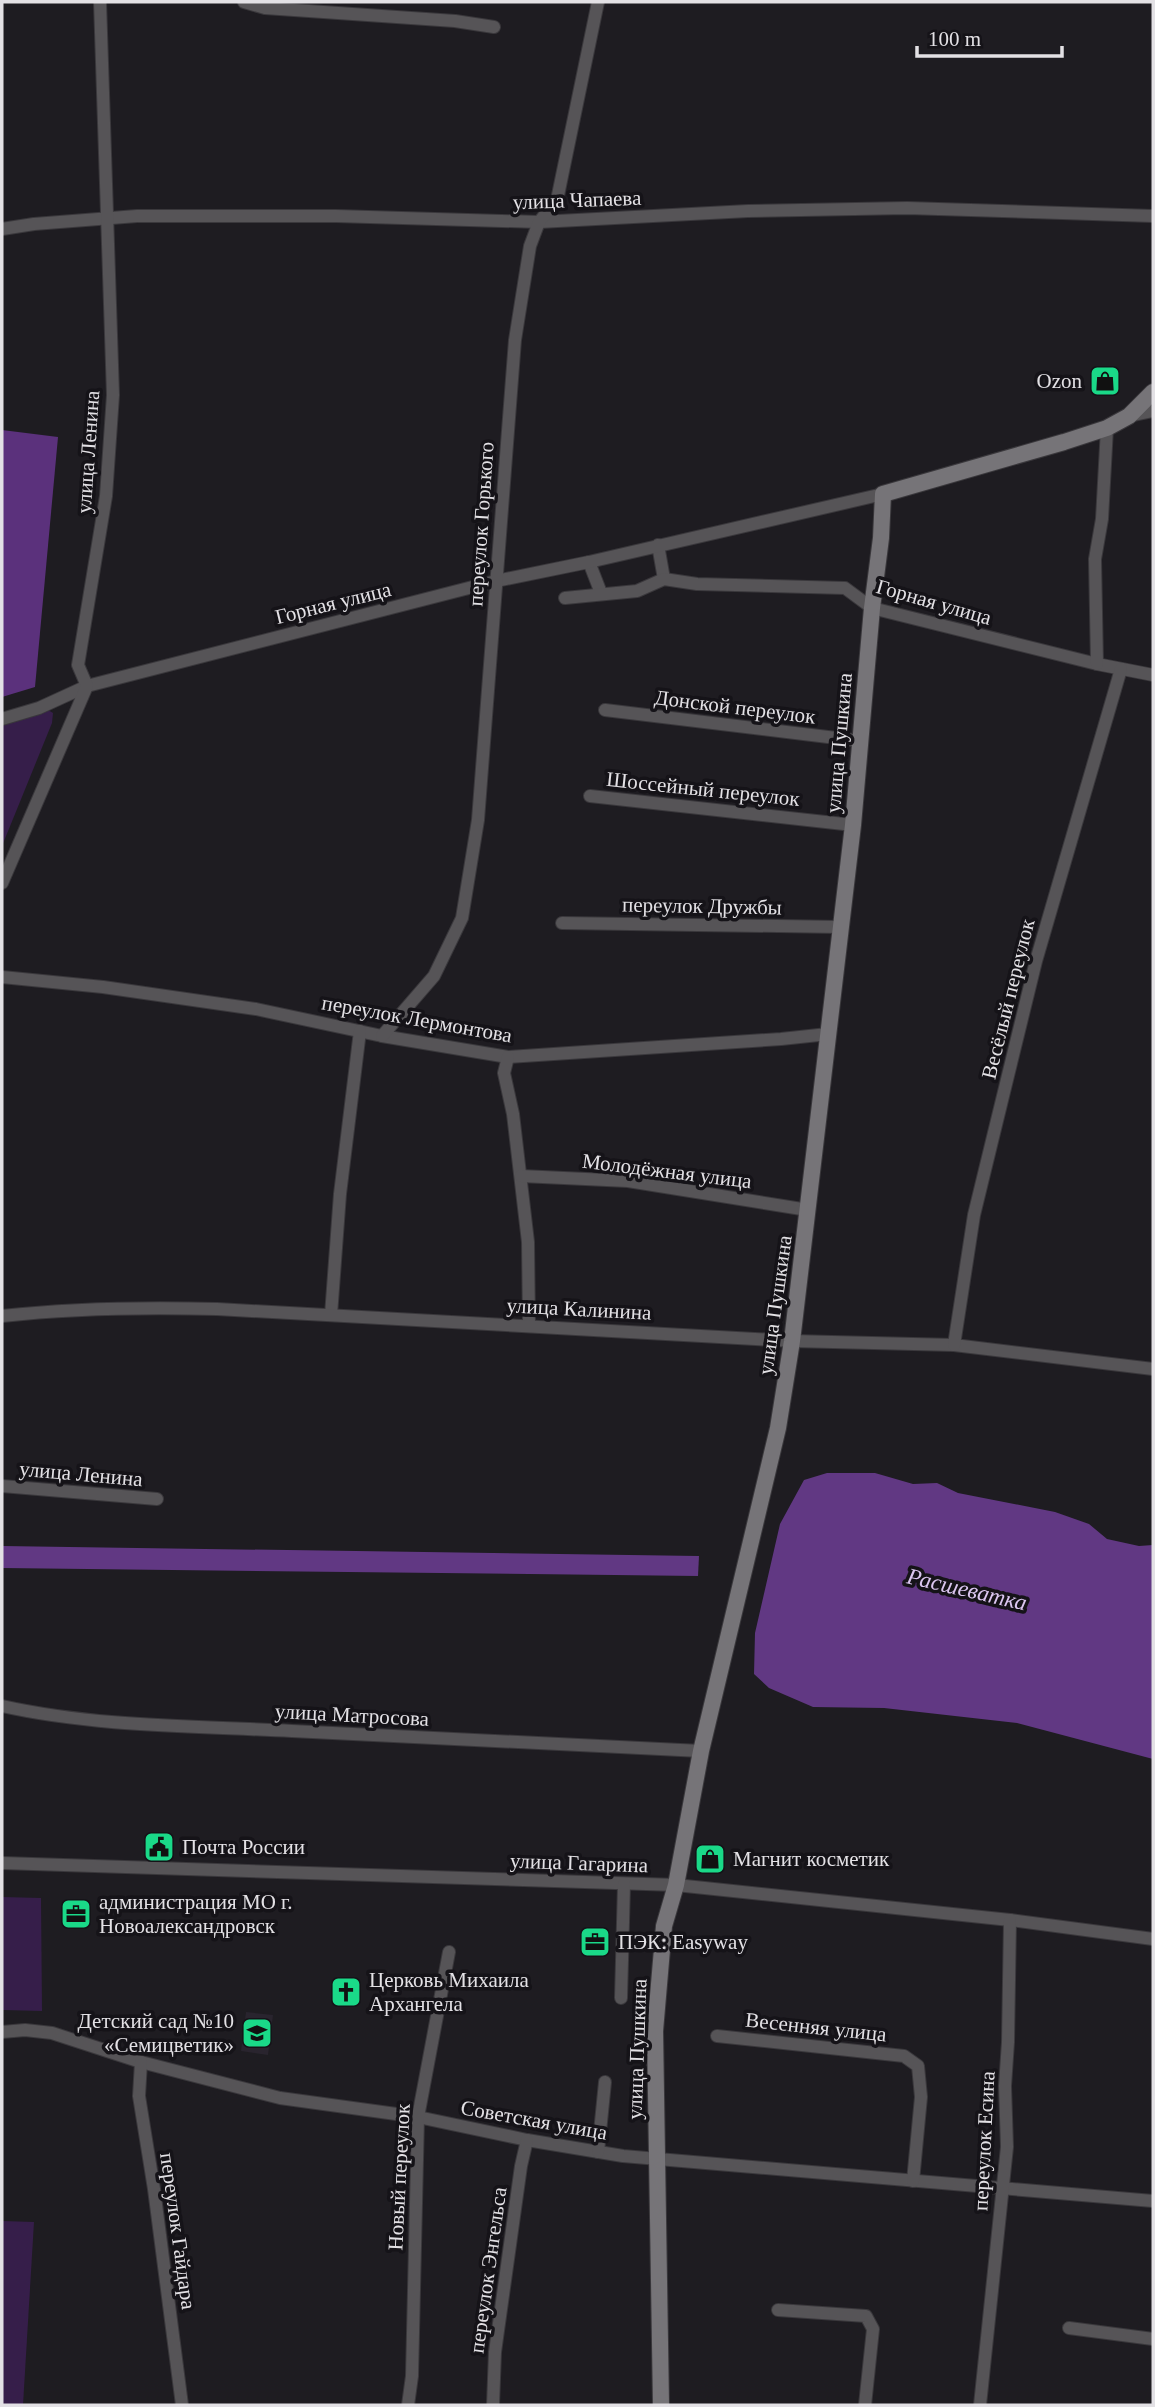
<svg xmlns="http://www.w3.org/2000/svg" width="1155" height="2407" viewBox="0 0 1155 2407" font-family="Georgia,serif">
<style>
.built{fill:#29242e}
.green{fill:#361e4a}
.forest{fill:#5b317c}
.water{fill:#613883}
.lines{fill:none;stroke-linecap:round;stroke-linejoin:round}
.street-casing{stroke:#3a383c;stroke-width:14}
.secondary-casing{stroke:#3a383c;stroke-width:18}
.street{stroke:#565457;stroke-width:12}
.secondary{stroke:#767478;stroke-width:16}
.labels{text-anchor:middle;stroke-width:7;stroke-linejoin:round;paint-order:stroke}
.street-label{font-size:21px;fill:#e3e1e5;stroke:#151318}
.poi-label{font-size:21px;fill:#e3e1e5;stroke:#151318;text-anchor:start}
.water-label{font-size:23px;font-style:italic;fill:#dbc6f0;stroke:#151318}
</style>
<rect width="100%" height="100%" fill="#1e1c21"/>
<!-- built -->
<polygon class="built" points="246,2012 273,2015 268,2055 241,2051"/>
<!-- green -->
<g class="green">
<polygon points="48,710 53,713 52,723 2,846 2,723"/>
<polygon points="2,1897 41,1898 42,2011 2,2010"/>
<polygon points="2,2221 34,2222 23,2405 2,2405"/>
</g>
<!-- forest -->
<polygon class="forest" points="2,430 58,437 35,687 2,697"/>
<!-- water -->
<g class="water">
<polygon points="827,1473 875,1473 913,1484 937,1483 958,1493 1055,1512 1089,1524 1107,1539 1139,1546 1153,1545 1153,1759 1017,1723 884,1708 813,1707 769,1688 754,1674 755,1633 780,1524 804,1480"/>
<polygon points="2,1546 699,1556 698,1576 2,1568"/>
</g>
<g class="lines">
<!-- street casing -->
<g class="street-casing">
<g id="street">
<polyline points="244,2 265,8 455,21 494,27"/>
<polyline points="2,229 34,224 137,216 336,216 539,222 748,211 907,208 1153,216"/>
<polyline points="1129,416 1153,411"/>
<polyline points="658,545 664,579"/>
<polyline points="589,562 601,593"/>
<polyline points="565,598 637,591 664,579 697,584 845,588 872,608 1097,664 1153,675"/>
<polyline points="1097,664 1095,559 1102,519 1107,428"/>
<polyline points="605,710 861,741"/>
<polyline points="2,719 39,708 87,686 496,581 589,562 883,494"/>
<polyline points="590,796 853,825"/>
<polyline points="2,883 87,686 78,665 106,496 113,395 100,2"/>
<polyline points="562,923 841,927"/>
<polyline points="2,977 103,987 256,1009 382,1036 508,1057 781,1039 828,1034"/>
<polyline points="382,1036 434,976 462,918 478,820 515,340 530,246 539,222 557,200 598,2"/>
<polyline points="508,1057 504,1073 513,1114 528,1242 529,1326"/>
<polyline points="521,1176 628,1181 808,1210"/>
<polyline points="331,1315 340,1194 360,1031"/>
<path d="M2 1316C75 1308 143 1307 217 1309L792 1341 954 1345 1153 1369"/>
<polyline points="954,1345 974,1215 992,1141 1036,961 1121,669"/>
<polyline points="2,1486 157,1499"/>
<path d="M2 1706C96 1727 196 1726 292 1731 429 1737 565 1744 701 1751"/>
<polyline points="2,1863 676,1885 1010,1920 1153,1939"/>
<polyline points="621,1998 624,1884"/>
<polyline points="2,2032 25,2030 52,2033 141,2062 280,2098 418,2117 527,2140 623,2156 1153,2201"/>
<polyline points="717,2036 904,2056 918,2066 921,2097 913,2181"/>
<polyline points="141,2062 139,2096 154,2189 182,2405"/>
<polyline points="598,2152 605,2082"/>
<polyline points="778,2310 866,2316 873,2329 865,2405"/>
<polyline points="1069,2328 1153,2339"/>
<polyline points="408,2405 412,2376 418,2117 449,1952"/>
<polyline points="493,2405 495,2352 521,2166 527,2140"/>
<polyline points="980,2405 1007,2147 1005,2086 1008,2042 1010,1920"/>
</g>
</g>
<!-- secondary casing -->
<g class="secondary-casing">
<polyline id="secondary" points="661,2405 655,2031 664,1926 676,1885 701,1751 778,1428 792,1341 853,825 872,608 881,538 883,494 1064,442 1107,428 1129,416 1153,392"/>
</g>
<!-- street -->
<use href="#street" class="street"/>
<!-- secondary -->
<use href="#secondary" class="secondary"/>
</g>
<!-- icons -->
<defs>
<g id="shop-square" transform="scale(1.575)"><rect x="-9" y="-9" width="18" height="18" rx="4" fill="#1ad988" stroke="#151318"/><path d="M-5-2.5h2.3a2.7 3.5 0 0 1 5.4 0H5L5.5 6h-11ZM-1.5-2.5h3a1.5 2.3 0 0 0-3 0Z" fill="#111"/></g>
<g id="civic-square" transform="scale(1.575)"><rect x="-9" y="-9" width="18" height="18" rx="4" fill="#1ad988" stroke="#151318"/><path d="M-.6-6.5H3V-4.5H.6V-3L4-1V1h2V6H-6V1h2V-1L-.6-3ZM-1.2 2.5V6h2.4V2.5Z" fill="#111"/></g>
<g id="office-square" transform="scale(1.575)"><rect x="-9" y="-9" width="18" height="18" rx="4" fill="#1ad988" stroke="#151318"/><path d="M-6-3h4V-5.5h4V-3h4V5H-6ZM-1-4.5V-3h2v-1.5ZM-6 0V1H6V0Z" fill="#111"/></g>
<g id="church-square" transform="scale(1.575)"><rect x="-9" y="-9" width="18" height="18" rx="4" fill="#1ad988" stroke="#151318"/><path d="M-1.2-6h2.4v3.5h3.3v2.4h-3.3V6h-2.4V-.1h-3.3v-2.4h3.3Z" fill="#111"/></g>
<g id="school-square" transform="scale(1.575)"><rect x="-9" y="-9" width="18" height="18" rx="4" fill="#1ad988" stroke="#151318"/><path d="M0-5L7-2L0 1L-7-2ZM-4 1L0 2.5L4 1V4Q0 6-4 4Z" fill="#111"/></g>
</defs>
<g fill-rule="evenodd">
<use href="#shop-square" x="1105" y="381"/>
<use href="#civic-square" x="159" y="1847"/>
<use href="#shop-square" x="710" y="1859"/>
<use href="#office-square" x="76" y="1914"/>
<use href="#office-square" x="595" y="1942"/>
<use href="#church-square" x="346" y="1992"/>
<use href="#school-square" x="257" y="2033"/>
</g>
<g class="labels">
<!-- street labels -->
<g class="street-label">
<text transform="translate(577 200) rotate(-2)" y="7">улица Чапаева</text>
<text transform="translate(88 452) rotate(-86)" y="7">улица Ленина</text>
<text transform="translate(481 524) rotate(-86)" y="7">переулок Горького</text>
<text transform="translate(934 602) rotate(16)" y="7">Горная улица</text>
<text transform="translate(333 603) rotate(-14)" y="7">Горная улица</text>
<text transform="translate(735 707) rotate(7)" y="7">Донской переулок</text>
<text transform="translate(839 743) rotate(-85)" y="7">улица Пушкина</text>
<text transform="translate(703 789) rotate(6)" y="7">Шоссейный переулок</text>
<text transform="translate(702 906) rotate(1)" y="7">переулок Дружбы</text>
<text transform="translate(1008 999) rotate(-76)" y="7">Весёлый переулок</text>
<text transform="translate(417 1019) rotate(10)" y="7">переулок Лермонтова</text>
<text transform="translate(667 1171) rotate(7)" y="7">Молодёжная улица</text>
<text transform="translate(775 1305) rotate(-82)" y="7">улица Пушкина</text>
<text transform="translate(579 1309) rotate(3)" y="7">улица Калинина</text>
<text transform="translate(81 1474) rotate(5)" y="7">улица Ленина</text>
<text transform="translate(352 1715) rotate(3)" y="7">улица Матросова</text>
<text transform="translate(579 1863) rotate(2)" y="7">улица Гагарина</text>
<text transform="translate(816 2027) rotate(6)" y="7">Весенняя улица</text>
<text transform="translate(637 2049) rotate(-88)" y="7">улица Пушкина</text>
<text transform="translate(534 2120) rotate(10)" y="7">Советская улица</text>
<text transform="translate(984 2141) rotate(-87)" y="7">переулок Есина</text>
<text transform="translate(399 2177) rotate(-87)" y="7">Новый переулок</text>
<text transform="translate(178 2231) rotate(82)" y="7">переулок Гайдара</text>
<text transform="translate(488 2270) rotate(-82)" y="7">переулок Энгельса</text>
</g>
<!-- poi labels -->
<g class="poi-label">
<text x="1082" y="388" text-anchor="end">Ozon</text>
<text x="182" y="1854">Почта России</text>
<text x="733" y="1866">Магнит косметик</text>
<text x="99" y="1909">администрация МО г.<tspan x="99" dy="24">Новоалександровск</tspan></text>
<text x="618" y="1949">ПЭК: Easyway</text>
<text x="369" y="1987">Церковь Михаила<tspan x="369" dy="24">Архангела</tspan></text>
<text x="234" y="2028" text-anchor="end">Детский сад №10<tspan x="234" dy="24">«Семицветик»</tspan></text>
</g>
<!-- water labels -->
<g class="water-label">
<text transform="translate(967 1589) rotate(13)" y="8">Расшеватка</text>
</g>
</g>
<!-- border -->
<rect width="1155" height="2407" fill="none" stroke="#e3e1e5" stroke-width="7"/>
<!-- scale -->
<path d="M917 46v10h145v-10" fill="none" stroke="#e3e1e5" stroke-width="3.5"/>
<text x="928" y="46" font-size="21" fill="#e3e1e5" stroke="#151318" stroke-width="5" paint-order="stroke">100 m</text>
</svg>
